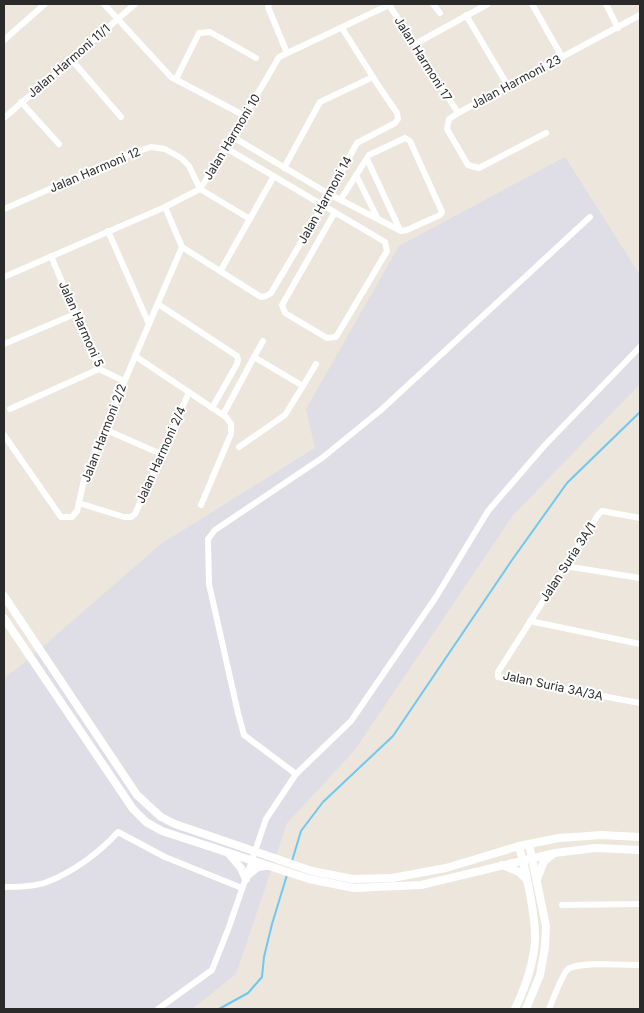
<svg xmlns="http://www.w3.org/2000/svg" width="644" height="1013" viewBox="0 0 644 1013" font-family="Inter,sans-serif">
<style>
.industrial{fill:#dfdde5}
.lines{fill:none;stroke-linecap:round;stroke-linejoin:round}
.stream{stroke:#6ec8f0;stroke-width:2}
.minor{stroke:#fff;stroke-width:6}
.tertiary{stroke:#fff;stroke-width:8}
.labels{text-anchor:middle;stroke-width:4;stroke-linejoin:round;paint-order:stroke}
.street-label{font-size:12px;fill:#2a2a2a;stroke:#fff}
</style>
<rect width="100%" height="100%" fill="#ece6dc"/>
<!-- industrial -->
<polygon class="industrial" points="565,157 638,272 640,271 640,384 513,515 354,751 287,823 236,974 192,1009 4,1009 4,678 23,664 161,544 315,448 306,409 399,246"/>
<g class="lines">
<!-- stream -->
<g class="stream">
<polyline points="292,861 301,831 323,802 393,736 512,560 567,483 640,412"/>
<polyline points="219,1009 248,993 262,977 264,957 272,924 287,875"/>
</g>
<!-- minor -->
<g class="minor">
<polyline points="104,4 171,77 245,116"/>
<polyline points="269,4 268,7 287,53"/>
<polyline points="433,4 440,13"/>
<polyline points="532,4 562,57"/>
<polyline points="606,4 618,28"/>
<polyline points="389,5 415,44 458,113"/>
<polyline points="466,15 508,86"/>
<polyline points="4,40 45,4"/>
<polyline points="415,44 488,4"/>
<polyline points="71,59 121,117"/>
<polyline points="176,79 199,33 210,32 256,58"/>
<polyline points="21,102 59,144"/>
<polyline points="4,118 135,4"/>
<polyline points="546,133 479,168 468,165 447,129 449,119 458,113 640,15"/>
<polyline points="233,137 329,194 401,231 407,230 440,215 442,212 410,141 405,138 369,155 341,199"/>
<polyline points="226,148 385,242 387,251 336,337 327,338 285,313 282,305 335,212"/>
<polyline points="367,159 400,230"/>
<polyline points="284,168 320,102 373,77"/>
<polyline points="356,175 377,217"/>
<polyline points="165,207 182,247"/>
<polyline points="4,209 130,154 151,147 165,149 181,158 189,166 200,189 250,219"/>
<polyline points="108,231 149,324"/>
<polyline points="182,247 261,297 266,296 271,293 323,205 357,143 395,123 398,119 397,113 378,85 342,28"/>
<polyline points="51,256 99,369 124,381"/>
<polyline points="221,270 274,176"/>
<polyline points="4,277 165,207 200,189 226,148 279,57 391,4"/>
<polyline points="158,304 237,356 238,359 237,364 212,408"/>
<polyline points="4,344 75,314"/>
<polyline points="135,356 226,417 231,424 231,434 201,505"/>
<polyline points="254,357 263,341"/>
<polyline points="303,386 316,364"/>
<polyline points="10,409 99,369"/>
<polyline points="223,415 254,357 303,386 285,415 239,447"/>
<polyline points="104,429 161,454"/>
<polyline points="4,435 61,517 72,517 77,511 84,480 104,429 182,247"/>
<polyline points="79,503 124,517 131,517 135,514 189,392"/>
<polyline points="640,518 602,511 598,515 498,672 498,677 640,703"/>
<polyline points="565,566 640,578"/>
<polyline points="530,621 640,644"/>
<polyline points="296,774 244,735 238,713 209,584 208,539 215,530 322,458 381,410 590,217"/>
<path d="M4 887C17 887 34 887 47 882 73 872 99 853 118 832L165 857 242 888"/>
<polyline points="562,905 640,904"/>
<polyline points="158,1009 212,970 229,927 266,819 296,774 351,721 436,597 488,511 545,445 640,347"/>
<path d="M549 1009C554 998 560 979 567 970 576 961 626 965 640 965"/>
</g>
<!-- tertiary -->
<g class="tertiary">
<polyline points="4,596 137,795 161,817 175,824 312,871 353,879 392,878 446,868 519,846 559,838 602,835 640,837"/>
<polyline points="4,618 133,809 146,822 162,831 309,879 354,888 421,885 555,853 595,848 640,850"/>
<polyline points="229,854 241,868 246,879"/>
<polyline points="502,865 519,872 525,878"/>
<polyline points="248,875 258,867 266,866"/>
<polyline points="537,879 544,861 553,854"/>
<path d="M515 1009C525 988 533 966 535 942 536 917 526 871 519 846"/>
<polyline points="526,1009 540,975 545,947 546,926 529,844"/>
</g>
</g>
<g class="labels">
<!-- street labels -->
<g class="street-label">
<text transform="translate(423 59) rotate(58)" y="4">Jalan Harmoni 17</text>
<text transform="translate(69 61) rotate(-41)" y="4">Jalan Harmoni 11/1</text>
<text transform="translate(516 82) rotate(-28)" y="4">Jalan Harmoni 23</text>
<text transform="translate(232 137) rotate(-59)" y="4">Jalan Harmoni 10</text>
<text transform="translate(95 170) rotate(-23)" y="4">Jalan Harmoni 12</text>
<text transform="translate(325 200) rotate(-61)" y="4">Jalan Harmoni 14</text>
<text transform="translate(81 324) rotate(66)" y="4">Jalan Harmoni 5</text>
<text transform="translate(104 433) rotate(-69)" y="4">Jalan Harmoni 2/2</text>
<text transform="translate(161 455) rotate(-66)" y="4">Jalan Harmoni 2/4</text>
<text transform="translate(568 562) rotate(-57)" y="4">Jalan Suria 3A/1</text>
<text transform="translate(553 686) rotate(12)" y="4">Jalan Suria 3A/3A</text>
</g>
</g>
<!-- border -->
<rect width="644" height="1013" fill="none" stroke="#2a2a2a" stroke-width="10"/>
</svg>
